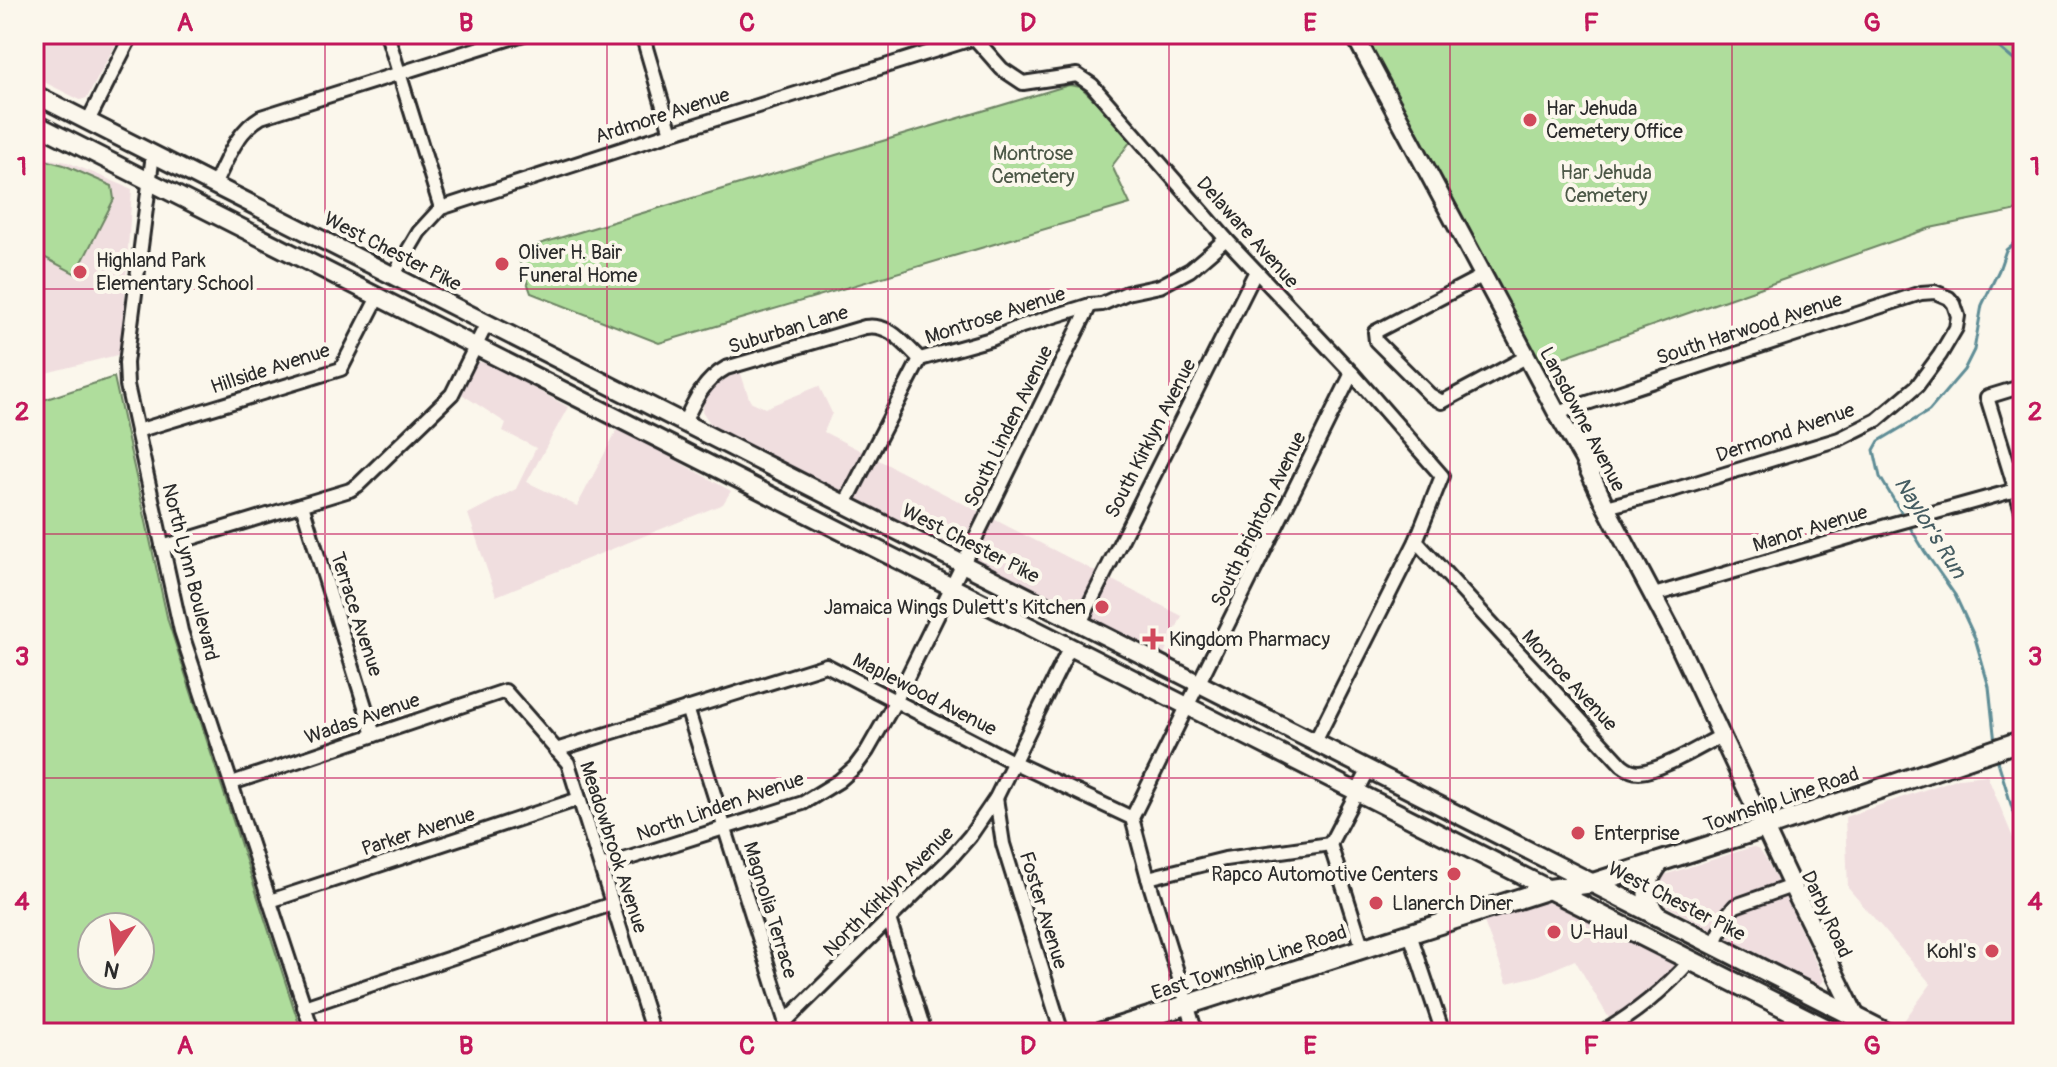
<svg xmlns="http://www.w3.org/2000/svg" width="2057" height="1067" viewBox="0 0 2057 1067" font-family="Pangolin,sans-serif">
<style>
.built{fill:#f0dedf}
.green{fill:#afdd9c;stroke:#6d8464;stroke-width:2;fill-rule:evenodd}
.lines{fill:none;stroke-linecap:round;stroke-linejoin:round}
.stream{stroke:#5f8d96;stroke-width:3}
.minor-casing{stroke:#2b2b2b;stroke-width:18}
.major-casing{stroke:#2b2b2b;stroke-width:22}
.highway-casing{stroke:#2b2b2b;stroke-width:24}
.minor{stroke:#fbf7ec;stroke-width:12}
.major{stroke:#fbf7ec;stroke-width:16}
.highway{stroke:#fbf7ec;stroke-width:18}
.grid{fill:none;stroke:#c2185b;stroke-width:2;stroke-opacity:0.55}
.poi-dot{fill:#d1495b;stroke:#fbf7ec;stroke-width:3}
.labels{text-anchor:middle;stroke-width:8;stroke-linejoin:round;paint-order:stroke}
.poi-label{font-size:20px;fill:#2b2b2b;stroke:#fbf7ec;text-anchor:start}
.street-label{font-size:20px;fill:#2b2b2b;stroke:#fbf7ec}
.park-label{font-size:20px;fill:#4c5847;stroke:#fbf7ec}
.water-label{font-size:22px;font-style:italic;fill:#455c61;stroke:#fbf7ec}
.neatline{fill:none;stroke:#c2185b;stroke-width:3}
.grid-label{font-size:26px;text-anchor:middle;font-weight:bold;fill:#c2185b}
</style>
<rect width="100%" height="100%" fill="#fbf7ec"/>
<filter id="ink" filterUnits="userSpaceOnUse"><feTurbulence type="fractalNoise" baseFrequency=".0125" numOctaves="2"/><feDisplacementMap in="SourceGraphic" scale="16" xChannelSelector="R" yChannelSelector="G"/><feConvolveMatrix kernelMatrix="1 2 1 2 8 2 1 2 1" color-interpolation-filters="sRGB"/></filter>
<g filter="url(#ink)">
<!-- built -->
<g class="built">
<polygon points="34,34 121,34 87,98 80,100 34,77"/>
<polygon points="34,156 67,162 132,189 121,354 34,376"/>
<polygon points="477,362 488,363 568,407 527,482 577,506 618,428 731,491 723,504 496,596 468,514 516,489 536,448 503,431 506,423 460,393"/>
<polygon points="740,371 750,401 765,408 819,386 832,413 824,432 1182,616 1164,654 713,428 702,411 706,393 724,380"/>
<polygon points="1987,775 2023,862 2023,1033 1913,1033 1900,1026 1931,984 1848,888 1845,817 1959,778"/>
<polygon points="1752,847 1759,850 1765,857 1785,896 1824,980 1820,986 1657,901 1655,893 1658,877"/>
<polygon points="1546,902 1557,905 1664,957 1676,965 1672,973 1646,996 1610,1020 1575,960 1537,976 1507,983 1484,922 1529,905"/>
</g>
<!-- green -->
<g class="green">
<polygon points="1354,34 2004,34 2023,49 2023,209 1930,228 1535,367"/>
<polygon points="1069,85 1081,87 1133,138 1112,166 1130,204 659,343 531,293 516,251"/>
<polygon points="45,160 64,165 112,186 114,199 76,274 34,252 34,225"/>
<path d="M114 377 168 621 302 1033H34V403ZM92 927H140V975H92Z"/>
</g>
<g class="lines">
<!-- stream -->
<g class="stream">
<polyline points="1983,34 2023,68"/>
<polyline points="1904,517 1880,477 1874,450 1879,441 1929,411 1964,370 1974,350 1982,305 1999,270 2006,250 2023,236"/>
<polyline points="1908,524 1925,552 1955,595 1975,638 1989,687 1995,743"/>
<polyline points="1997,758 2013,811 2023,834"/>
</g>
<!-- minor casing -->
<g class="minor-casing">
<g id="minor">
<polyline points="387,34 441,208"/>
<polyline points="642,34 671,133"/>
<polyline points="971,34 1002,69 1023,83 1077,75 1092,85 1226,239 1352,373 1442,476 1416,541 1315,742"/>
<polyline points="88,121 132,34"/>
<polyline points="153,154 126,363 127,385 181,631 313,1033"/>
<path d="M214 185C227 160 236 132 261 117L524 34"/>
<polyline points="1484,275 1375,332 1376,341 1430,395 1442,402 1528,356"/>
<polyline points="393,276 419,232 441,208 671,133 975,38"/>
<polyline points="2023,386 1987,397 2023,514"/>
<polyline points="1557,413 1921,293 1935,292 1949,298 1954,304 1958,316 1956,328 1940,355 1917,386 1877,420 1839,439 1676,489 1606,507"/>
<path d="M684 423C694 401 704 380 726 368L865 327C890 323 903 343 920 359"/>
<polyline points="137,431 341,369 378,297"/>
<polyline points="845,504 920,359 991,339 1022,326 1090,305 1102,304 1127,293 1160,286 1190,270 1226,239"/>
<polyline points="302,505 374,735"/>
<path d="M1416 541 1622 765C1627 769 1632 772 1639 772 1661 771 1701 746 1721 736"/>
<polyline points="162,547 350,490 358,485 452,394 487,323"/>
<polyline points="1654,595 1893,524 2023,488"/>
<polyline points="1080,623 1256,271"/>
<polyline points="687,708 789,1033"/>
<polyline points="556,750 826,665 1013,762 1132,818"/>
<polyline points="232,783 505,691 568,763 653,1033"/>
<polyline points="996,798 1003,844 1062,1033"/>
<polyline points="1330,844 1363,949"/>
<polyline points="1330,844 1369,769"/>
<polyline points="601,867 803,803 839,781 855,767 867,751 895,702 1090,305"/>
<polyline points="1148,878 1225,859 1330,844"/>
<polyline points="270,901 579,799"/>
<polyline points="889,919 925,1033"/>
<polyline points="1410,934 1443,1033"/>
<polyline points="1714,945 1729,913 1735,906 1792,886"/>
<polyline points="304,1007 612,904"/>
<polyline points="785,1022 950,859 970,836 996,798 1070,647"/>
<polyline points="1196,1033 1148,878 1132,818 1352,373"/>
<path d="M1602 1033C1637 1012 1663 991 1691 960"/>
</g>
</g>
<!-- major casing -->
<g class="major-casing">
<g id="major">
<polyline points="1354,34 1557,413 1583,458 1606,507 1675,637 1792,886 1864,1033"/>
<polyline points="34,94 1593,883"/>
<polyline points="34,123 1549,889"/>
</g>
</g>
<!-- highway casing -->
<g class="highway-casing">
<g id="highway">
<polyline points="1593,883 1887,1033"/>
<polyline points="1549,889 1835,1033"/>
<path d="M1657 916C1642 897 1645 880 1660 862"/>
<polyline points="1099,1033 1549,889 1593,883 1765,828 2023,740"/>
</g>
</g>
<!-- minor -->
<use href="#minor" class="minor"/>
<!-- major -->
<use href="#major" class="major"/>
<!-- highway -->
<use href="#highway" class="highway"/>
</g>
</g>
<!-- grid -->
<path class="grid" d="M325 34V1033M607 34V1033M888 34V1033M1169 34V1033M1450 34V1033M1732 34V1033M34 289H2023M34 534H2023M34 778H2023"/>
<!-- markers -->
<g class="poi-dot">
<circle cx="1530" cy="120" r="8"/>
<circle cx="502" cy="264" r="8"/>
<circle cx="80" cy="272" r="8"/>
<circle cx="1102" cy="607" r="8"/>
<path d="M1149 627h8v8h8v8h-8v8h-8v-8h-8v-8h8z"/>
<circle cx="1578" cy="833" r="8"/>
<circle cx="1454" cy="874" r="8"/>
<circle cx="1376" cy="903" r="8"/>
<circle cx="1554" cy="932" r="8"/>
<circle cx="1992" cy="951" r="8"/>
</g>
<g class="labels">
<!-- poi labels -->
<g class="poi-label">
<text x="1546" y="115">Har Jehuda<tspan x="1546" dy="23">Cemetery Office</tspan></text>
<text x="518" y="259">Oliver H. Bair<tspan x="518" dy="23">Funeral Home</tspan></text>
<text x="96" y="267">Highland Park<tspan x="96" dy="23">Elementary School</tspan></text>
<text x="1086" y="614" text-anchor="end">Jamaica Wings Dulett's Kitchen</text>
<text x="1169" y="646">Kingdom Pharmacy</text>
<text x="1594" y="840">Enterprise</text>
<text x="1438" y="881" text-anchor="end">Rapco Automotive Centers</text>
<text x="1392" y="910">Llanerch Diner</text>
<text x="1570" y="939">U-Haul</text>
<text x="1976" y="958" text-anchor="end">Kohl's</text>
</g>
<!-- street labels -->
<g class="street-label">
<text transform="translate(662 115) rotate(-18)" y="7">Ardmore Avenue</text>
<text transform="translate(1248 232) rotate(48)" y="7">Delaware Avenue</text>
<text transform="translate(393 251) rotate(27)" y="7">West Chester Pike</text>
<text transform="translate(995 315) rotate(-18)" y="7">Montrose Avenue</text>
<text transform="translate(1749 328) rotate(-18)" y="7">South Harwood Avenue</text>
<text transform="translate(788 329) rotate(-17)" y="7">Suburban Lane</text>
<text transform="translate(270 368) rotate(-18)" y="7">Hillside Avenue</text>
<text transform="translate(1583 419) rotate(62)" y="7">Lansdowne Avenue</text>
<text transform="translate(1008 426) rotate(-64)" y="7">South Linden Avenue</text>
<text transform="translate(1785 432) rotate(-19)" y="7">Dermond Avenue</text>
<text transform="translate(1150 438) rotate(-63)" y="7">South Kirklyn Avenue</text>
<text transform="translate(1258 519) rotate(-64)" y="7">South Brighton Avenue</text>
<text transform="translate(1810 528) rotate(-17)" y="7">Manor Avenue</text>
<text transform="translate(971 543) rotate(27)" y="7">West Chester Pike</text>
<text transform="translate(191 572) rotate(76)" y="7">North Lynn Boulevard</text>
<text transform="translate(357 614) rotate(72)" y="7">Terrace Avenue</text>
<text transform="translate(1570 680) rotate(47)" y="7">Monroe Avenue</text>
<text transform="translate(925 694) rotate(27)" y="7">Maplewood Avenue</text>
<text transform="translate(362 718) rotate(-19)" y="7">Wadas Avenue</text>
<text transform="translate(1781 799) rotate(-19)" y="7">Township Line Road</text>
<text transform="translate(720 806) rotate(-19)" y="7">North Linden Avenue</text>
<text transform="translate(418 831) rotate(-18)" y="7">Parker Avenue</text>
<text transform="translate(614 847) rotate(72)" y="7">Meadowbrook Avenue</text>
<text transform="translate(888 891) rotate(-45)" y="7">North Kirklyn Avenue</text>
<text transform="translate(1677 901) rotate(27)" y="7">West Chester Pike</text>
<text transform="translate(771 910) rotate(73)" y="7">Magnolia Terrace</text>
<text transform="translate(1044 910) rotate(73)" y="7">Foster Avenue</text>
<text transform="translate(1827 914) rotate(65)" y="7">Darby Road</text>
<text transform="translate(1249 962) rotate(-18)" y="7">East Township Line Road</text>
</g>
<!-- park labels -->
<g class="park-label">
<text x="1033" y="160">Montrose<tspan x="1033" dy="23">Cemetery</tspan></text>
<text x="1606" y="179">Har Jehuda<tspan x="1606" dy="23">Cemetery</tspan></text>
</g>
<!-- water labels -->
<g class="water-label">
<text transform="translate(1931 527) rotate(58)" y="8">Naylor's Run</text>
</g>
</g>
<!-- margin -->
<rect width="2057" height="1067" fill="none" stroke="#fbf7ec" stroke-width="88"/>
<!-- north arrow -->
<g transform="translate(116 951) rotate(193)"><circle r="38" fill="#fbf7ec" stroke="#a8a59f" stroke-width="2"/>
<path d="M0-6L14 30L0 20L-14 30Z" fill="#d1495b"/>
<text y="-12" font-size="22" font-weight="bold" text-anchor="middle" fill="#2b2b2b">N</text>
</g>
<rect x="44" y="44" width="1969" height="979" class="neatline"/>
<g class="grid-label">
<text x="185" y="31">A</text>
<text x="466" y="31">B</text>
<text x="747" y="31">C</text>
<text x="1028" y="31">D</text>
<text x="1310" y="31">E</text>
<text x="1591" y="31">F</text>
<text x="1872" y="31">G</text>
<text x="22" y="175">1</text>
<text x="2035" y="175">1</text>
<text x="22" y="420">2</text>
<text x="2035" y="420">2</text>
<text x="22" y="665">3</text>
<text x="2035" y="665">3</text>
<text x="22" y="910">4</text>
<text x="2035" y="910">4</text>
<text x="185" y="1054">A</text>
<text x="466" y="1054">B</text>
<text x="747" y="1054">C</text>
<text x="1028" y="1054">D</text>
<text x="1310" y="1054">E</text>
<text x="1591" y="1054">F</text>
<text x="1872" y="1054">G</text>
</g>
</svg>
